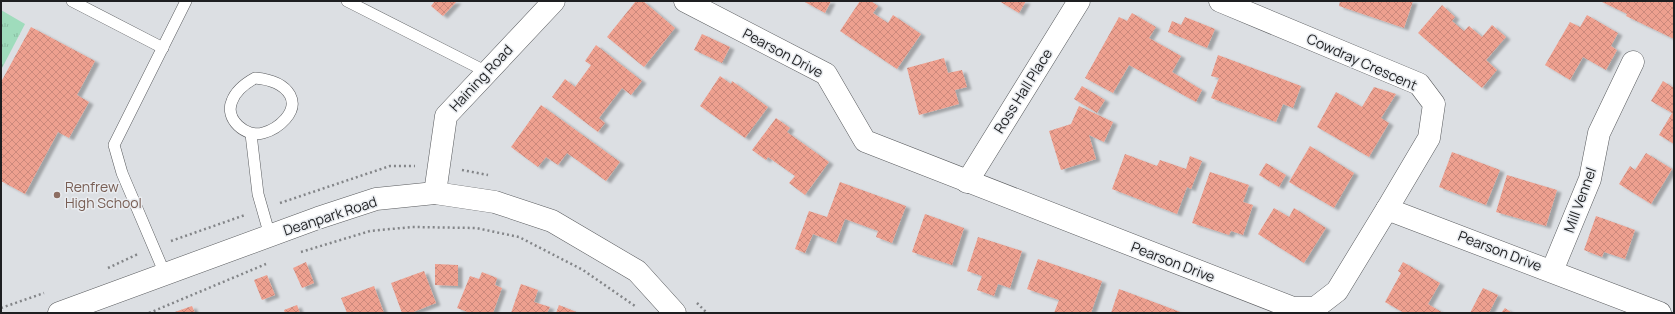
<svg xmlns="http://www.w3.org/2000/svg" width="1675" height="314" viewBox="0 0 1675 314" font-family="Manrope,sans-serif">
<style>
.grass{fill:url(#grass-tufts)}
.building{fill:url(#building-cross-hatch);filter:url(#shadow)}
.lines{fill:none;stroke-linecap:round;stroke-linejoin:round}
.lane-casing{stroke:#595b5e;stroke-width:12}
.street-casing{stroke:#595b5e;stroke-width:23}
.secondary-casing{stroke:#595b5e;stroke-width:23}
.path{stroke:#838588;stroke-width:2.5;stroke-dasharray:2 3;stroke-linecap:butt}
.lane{stroke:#fff;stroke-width:11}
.street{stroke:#fff;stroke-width:22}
.secondary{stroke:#fff;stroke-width:22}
.education-dot{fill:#8d6e63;stroke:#e9ecf0;stroke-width:1.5}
.labels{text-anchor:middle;stroke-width:3;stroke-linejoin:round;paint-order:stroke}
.street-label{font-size:14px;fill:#1e1f21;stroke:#e9ecf0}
.education-label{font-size:14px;fill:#785e54;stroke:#e9ecf0;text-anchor:start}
</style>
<defs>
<pattern id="grass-tufts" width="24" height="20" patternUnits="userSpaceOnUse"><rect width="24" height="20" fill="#9fdcbc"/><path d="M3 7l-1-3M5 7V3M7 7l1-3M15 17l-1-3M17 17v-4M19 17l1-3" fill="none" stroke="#88bca1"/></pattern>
<pattern id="building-cross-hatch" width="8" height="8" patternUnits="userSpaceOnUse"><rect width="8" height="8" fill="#eea08f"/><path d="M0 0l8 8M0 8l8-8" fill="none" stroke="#cc897b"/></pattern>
<filter id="shadow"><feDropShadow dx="4.5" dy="2.5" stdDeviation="1" flood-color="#0004"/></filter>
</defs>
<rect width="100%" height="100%" fill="#dcdfe3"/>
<!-- grass -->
<polygon class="grass" points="1,10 25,24 1,70"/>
<!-- building -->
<g class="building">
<polygon points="435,1 457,1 443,16 431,6"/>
<polygon points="636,1 643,1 675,28 644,67 607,37"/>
<polygon points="803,1 831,1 825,13"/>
<polygon points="860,1 871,1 878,6 873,13 888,23 893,15 921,34 897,69 840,31"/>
<polygon points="999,1 1026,1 1019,13"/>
<polygon points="1340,1 1413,1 1404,28 1339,6"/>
<polygon points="1600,1 1674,1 1674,39 1626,16 1627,14"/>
<polygon points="1442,5 1455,17 1452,21 1464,31 1469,26 1482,37 1492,25 1506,37 1486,60 1497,70 1482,88 1418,33"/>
<polygon points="1132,13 1156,27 1149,38 1181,56 1172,72 1202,90 1196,102 1129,65 1113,93 1085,78 1119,17 1127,21"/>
<polygon points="1587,15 1618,33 1611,46 1617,50 1606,70 1583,57 1570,80 1545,65 1570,22 1580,27"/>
<polygon points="1185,17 1215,29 1207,48 1168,32 1172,21 1181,25"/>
<polygon points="31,27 95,61 77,95 89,102 69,138 58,132 25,194 1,181 1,82"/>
<polygon points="702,34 730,47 722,63 694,50"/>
<polygon points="596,45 642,81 631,95 622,88 599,118 605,123 598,132 552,97 565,79 575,87 591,65 585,61"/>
<polygon points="1218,55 1301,86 1293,108 1283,104 1276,122 1211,98 1219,78 1211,76"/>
<polygon points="944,58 948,73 962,70 967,87 955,90 959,104 919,115 907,68"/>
<polygon points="720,76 731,84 732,81 768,107 745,138 700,106"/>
<polygon points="1663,81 1674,88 1674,144 1659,135 1672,113 1651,101"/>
<polygon points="1082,86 1105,100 1097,113 1074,99"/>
<polygon points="1374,87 1396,94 1381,118 1389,123 1369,157 1317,127 1336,92 1362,107"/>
<polygon points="541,105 620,162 606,181 567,153 558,165 546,157 538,167 511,147"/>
<polygon points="1079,106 1113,122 1104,142 1089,135 1096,159 1061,170 1049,131 1071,124"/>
<polygon points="776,118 790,128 787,132 829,162 805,195 789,183 795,176 768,157 766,160 752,150"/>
<polygon points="1310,146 1354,173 1334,208 1289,182"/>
<polygon points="1452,152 1500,170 1486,205 1439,187"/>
<polygon points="1646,153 1672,169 1651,204 1619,184 1630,166 1635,170"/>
<polygon points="1125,154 1157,166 1160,160 1186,169 1190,156 1202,161 1191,189 1187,187 1177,214 1112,189"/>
<polygon points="1266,163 1286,175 1279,187 1259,175"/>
<polygon points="1210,172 1249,185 1243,202 1253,205 1243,235 1231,231 1229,235 1192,223"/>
<polygon points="1507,175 1557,190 1546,226 1496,212"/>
<polygon points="840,182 906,206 892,243 876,237 878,231 845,219 836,243 813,234 805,253 795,249 809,211 827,217"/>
<polygon points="1274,208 1289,217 1294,208 1326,228 1304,263 1258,234"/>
<polygon points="925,214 964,228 952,265 912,252"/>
<polygon points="1596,216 1635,230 1625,259 1604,252 1602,257 1584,250"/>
<polygon points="978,237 1022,251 1010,288 998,284 994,296 977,290 982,276 967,271"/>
<polygon points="1038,259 1102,281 1091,313 1054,313 1059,300 1027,289"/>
<polygon points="306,262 314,283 302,288 293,268"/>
<polygon points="1403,262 1440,283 1428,304 1443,313 1404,313 1385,302 1401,273 1398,271"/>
<polygon points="435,264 458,265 458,286 435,285"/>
<polygon points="424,271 436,303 411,313 402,313 391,283"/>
<polygon points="482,272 497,278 495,285 502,288 493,313 470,313 457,308 470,276 479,279"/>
<polygon points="267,275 275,295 262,300 254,280"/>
<polygon points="521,284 538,290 534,302 550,307 547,313 511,313"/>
<polygon points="374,286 384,313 347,313 341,298"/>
<polygon points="1483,288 1498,295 1489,313 1470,313"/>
<polygon points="1119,289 1183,313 1111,313"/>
<polygon points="297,305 300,313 285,313 284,310"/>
<polygon points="559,305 579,313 556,313"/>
<polygon points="192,306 195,313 172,313"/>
<polygon points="1505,308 1512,313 1501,313"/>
</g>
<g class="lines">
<!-- lane casing -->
<g class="lane-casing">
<g id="lane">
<polyline points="72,1 163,48"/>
<polyline points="347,1 487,72"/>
<path d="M255 78C267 79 283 83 290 95 299 112 278 129 263 133 246 138 224 119 232 101 236 90 246 83 255 78Z"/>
<polyline points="251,134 258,194 270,236"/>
<polyline points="165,274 122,173 114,145 186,1"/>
</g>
</g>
<!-- street casing -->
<g class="street-casing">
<g id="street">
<polyline points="685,1 826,74 865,141 1293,308 1315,308 1337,291 1387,209 1660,313"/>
<polyline points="1220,1 1419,84 1434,104 1429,138 1387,209"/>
<polyline points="967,182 1079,1"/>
<polyline points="435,193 446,116 554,1"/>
<polyline points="1552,271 1590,179 1599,133 1633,62"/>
</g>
</g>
<!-- secondary casing -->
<g class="secondary-casing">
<polyline id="secondary" points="59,313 318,218 376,199 435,193 495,202 552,221 637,271 675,313"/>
</g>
<!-- path -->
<g class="path">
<polyline points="462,170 488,175"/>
<polyline points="280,203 390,166 415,166"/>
<polyline points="171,241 245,215"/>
<polyline points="301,252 370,231 412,227 476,228 519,237 583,270 635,306"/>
<polyline points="108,268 138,254"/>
<polyline points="697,303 707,313"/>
<polyline points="1,308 44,293"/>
<polyline points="149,313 266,264"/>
</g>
<!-- lane -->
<use href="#lane" class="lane"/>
<!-- street -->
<use href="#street" class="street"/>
<!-- secondary -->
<use href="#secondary" class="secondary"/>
</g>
<!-- markers -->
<circle class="education-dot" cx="57" cy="195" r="4"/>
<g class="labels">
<!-- street labels -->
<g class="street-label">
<text transform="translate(783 53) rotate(28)" y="5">Pearson Drive</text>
<text transform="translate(1362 62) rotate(24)" y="5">Cowdray Crescent</text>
<text transform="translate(481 78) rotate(-47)" y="5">Haining Road</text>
<text transform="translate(1023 91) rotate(-58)" y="5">Ross Hall Place</text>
<text transform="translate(1580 200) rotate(-70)" y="5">Mill Vennel</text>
<text transform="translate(330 216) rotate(-18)" y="5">Deanpark Road</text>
<text transform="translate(1500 251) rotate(21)" y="5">Pearson Drive</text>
<text transform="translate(1173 262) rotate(21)" y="5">Pearson Drive</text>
</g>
<!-- education labels -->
<g class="education-label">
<text x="65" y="192">Renfrew<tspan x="65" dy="16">High School</tspan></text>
</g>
</g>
<!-- border -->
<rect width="1675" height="314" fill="none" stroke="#1e1f21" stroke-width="4"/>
</svg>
